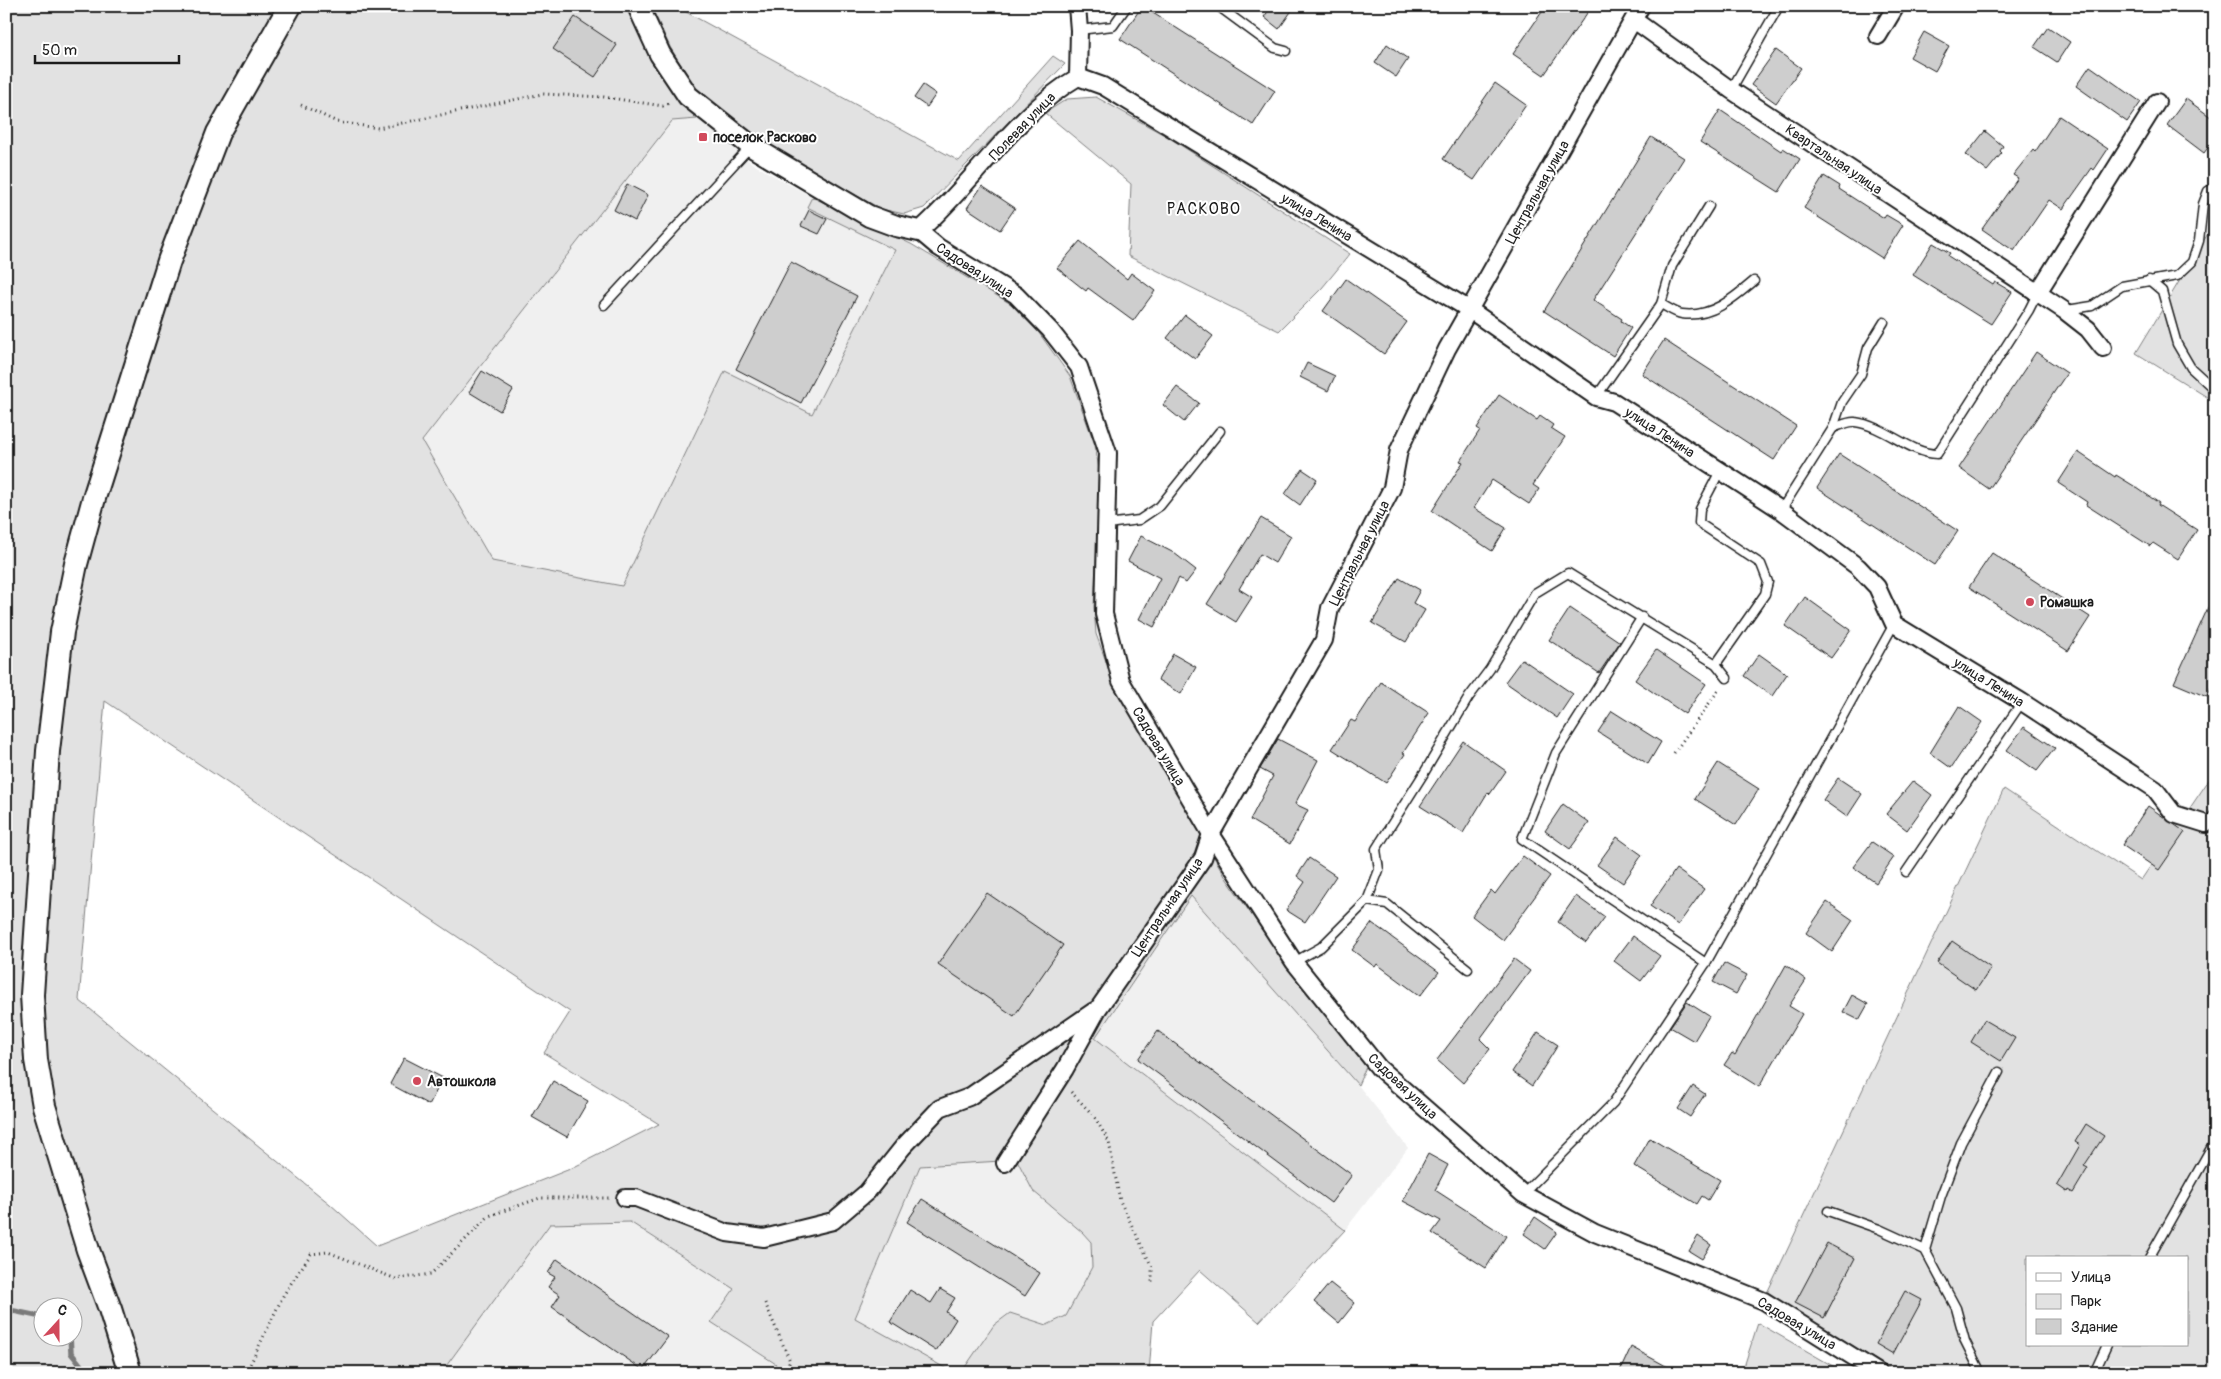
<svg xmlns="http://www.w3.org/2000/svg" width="2221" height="1379" viewBox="0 0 2221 1379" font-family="Pangolin,sans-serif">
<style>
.built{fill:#f0f0f0}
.green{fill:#e2e2e2;stroke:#7f7f7f;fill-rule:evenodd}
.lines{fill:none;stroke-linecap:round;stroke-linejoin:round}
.stream{stroke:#7a7a7a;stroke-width:5.5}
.building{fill:#cecece;stroke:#1c1c1c}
.service-casing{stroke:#1c1c1c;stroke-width:11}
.minor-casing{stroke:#1c1c1c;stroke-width:20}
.tertiary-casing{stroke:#1c1c1c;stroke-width:24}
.secondary-casing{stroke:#1c1c1c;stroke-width:26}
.path{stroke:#1c1c1c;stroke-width:3;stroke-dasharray:1 4;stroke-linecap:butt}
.service{stroke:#fff;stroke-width:8}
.minor{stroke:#fff;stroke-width:16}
.tertiary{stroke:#fff;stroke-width:20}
.secondary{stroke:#fff;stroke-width:22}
.poi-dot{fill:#d1495b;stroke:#fff;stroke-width:2}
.labels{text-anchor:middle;stroke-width:4;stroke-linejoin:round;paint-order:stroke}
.street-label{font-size:14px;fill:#1c1c1c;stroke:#fff}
.poi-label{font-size:14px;font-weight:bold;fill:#1c1c1c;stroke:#fff;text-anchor:start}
.quarter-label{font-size:16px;letter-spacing:1px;fill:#1c1c1c;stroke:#fff}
</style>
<rect width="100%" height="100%" fill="#fff"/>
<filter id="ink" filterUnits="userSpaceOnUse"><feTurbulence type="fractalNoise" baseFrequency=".02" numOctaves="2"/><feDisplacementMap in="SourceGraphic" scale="10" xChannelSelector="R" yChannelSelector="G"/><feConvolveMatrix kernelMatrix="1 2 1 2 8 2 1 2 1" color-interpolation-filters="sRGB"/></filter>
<g filter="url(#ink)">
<!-- built -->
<g class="built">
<polygon points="697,119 753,164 812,197 808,207 895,250 812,415 725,371 622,586 492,561 422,441 672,121"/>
<polygon points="1191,896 1358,1085 1408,1148 1345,1230 1095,1038"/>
<polygon points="1017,1160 1033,1191 1082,1232 1091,1242 1092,1267 1066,1316 1047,1325 1009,1313 994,1325 961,1373 954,1373 855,1319 920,1166"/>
<polygon points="630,1222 734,1289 711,1322 776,1365 771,1373 441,1373 550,1224"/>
</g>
<!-- green -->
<g class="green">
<path d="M6 6H626L651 61 697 119 672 121 422 441 492 561 622 586 725 371 812 414 895 250 807 207 812 197 911 244 1011 304 1039 333 1070 376 1095 445 1100 476 1094 607 1096 634 1114 683 1226 878 1288 967 1366 1067 1358 1085 1191 896 1095 1038 1345 1230 1259 1322 1200 1270 1153 1321 1149 1373H961L994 1325 1010 1313 1047 1325 1066 1316 1092 1267 1091 1242 1082 1232 1033 1191 1017 1160 920 1166 855 1318 954 1373H771L776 1364 711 1322 734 1289 630 1222 550 1224 441 1373H6ZM105 701 570 1012 544 1053 659 1124 570 1169 377 1246 330 1204 79 1000ZM42 1306H72V1336H42Z"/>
<polygon points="651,6 675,6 959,161 1053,56 1065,64 924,208 904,214 881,209 756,140 695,88 670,47"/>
<polygon points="1096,97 1168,137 1350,254 1322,288 1279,331 1128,256 1131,184 1045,113 1067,99"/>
<polygon points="2215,222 2215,402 2136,353"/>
<path d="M2215 771V1373H1897L1767 1293 2004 789 2141 880ZM2027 1258H2187V1345H2027Z"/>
<polygon points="1758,1323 1845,1373 1742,1373"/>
</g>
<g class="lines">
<!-- stream -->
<g class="stream">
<polyline points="6,1315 14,1311 42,1317"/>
<polyline points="70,1336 71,1353 87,1373"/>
<polyline points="154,1373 166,1367 172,1373"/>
</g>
</g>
<!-- building -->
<g class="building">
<polygon points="1142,6 1275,91 1253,125 1120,39"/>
<polygon points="1272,6 1295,6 1279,29 1264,17"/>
<polygon points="1546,6 1592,6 1544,75 1513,54"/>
<polygon points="575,17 617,45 595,77 553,49"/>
<polygon points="2048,27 2070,42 2057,62 2034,47"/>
<polygon points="1924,32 1949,46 1935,71 1910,57"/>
<polygon points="1387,44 1408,59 1396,77 1375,63"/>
<polygon points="1776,50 1801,68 1776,103 1751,85"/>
<polygon points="2090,66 2141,102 2127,122 2076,86"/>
<polygon points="1495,83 1526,105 1474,180 1443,159"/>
<polygon points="923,85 936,94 927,107 914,98"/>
<polygon points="2186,99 2215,120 2215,138 2204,153 2167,125"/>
<polygon points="1720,110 1781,151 1783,148 1800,159 1779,192 1700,142"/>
<polygon points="2059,116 2108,149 2094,170 2092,168 2063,209 2049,200 2014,251 1982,229 2018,178 2013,175 2033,150 2035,152"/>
<polygon points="1985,131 2003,146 2000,151 2002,153 1987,171 1966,155"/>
<polygon points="1651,137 1684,158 1593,300 1622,319 1621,321 1631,328 1613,356 1544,311"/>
<polygon points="1824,176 1840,186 1839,189 1884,218 1886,215 1903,225 1882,258 1804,208"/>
<polygon points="627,184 648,195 635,221 614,210"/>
<polygon points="982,186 1015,208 1000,230 967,208"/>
<polygon points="809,210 827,219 819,234 801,226"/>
<polygon points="1080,241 1127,279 1131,273 1155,291 1133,321 1088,288 1086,291 1057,268"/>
<polygon points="1933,243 1950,253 1948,256 1993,285 1995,282 2012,292 1991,324 1913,275"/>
<polygon points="791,262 857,296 801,403 736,369"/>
<polygon points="1346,279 1407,322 1384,354 1323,311"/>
<polygon points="1185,315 1213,336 1195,359 1167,338"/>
<polygon points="1664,340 1796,426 1774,460 1642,374"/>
<polygon points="2036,352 2067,373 1989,489 1959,468"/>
<polygon points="1307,363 1335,376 1328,391 1300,377"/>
<polygon points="482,371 513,390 500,411 469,392"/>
<polygon points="1177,387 1199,403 1184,422 1163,405"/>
<polygon points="1499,395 1537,420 1540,416 1553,425 1551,428 1565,437 1533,485 1539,489 1529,504 1492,480 1474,508 1506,528 1492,551 1432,511 1463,462 1460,461 1480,430 1477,428"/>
<polygon points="2078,452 2115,477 2116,475 2134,486 2159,503 2158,505 2197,530 2178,559 2153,543 2150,546 2086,505 2087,502 2058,483"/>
<polygon points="1839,454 1958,531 1935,565 1817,488"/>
<polygon points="1302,469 1317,479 1300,505 1285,494"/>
<polygon points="1261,518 1291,536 1275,563 1260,554 1239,589 1252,597 1236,622 1207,604"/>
<polygon points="1141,536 1174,553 1196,570 1186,583 1179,578 1154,627 1139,619 1160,578 1128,561"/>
<polygon points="1992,553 2090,617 2068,651 1969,587"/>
<polygon points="1399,578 1420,590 1413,603 1425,610 1406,642 1372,623"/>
<polygon points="2215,592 2215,680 2207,697 2174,683"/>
<polygon points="1805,597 1851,630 1831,658 1785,626"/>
<polygon points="1570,608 1620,642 1599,673 1549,640"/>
<polygon points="1656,650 1706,684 1685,714 1635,680"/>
<polygon points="1173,654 1196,667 1181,694 1158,680"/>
<polygon points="1759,654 1787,674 1772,696 1744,676"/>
<polygon points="1522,659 1573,694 1557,718 1505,682"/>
<polygon points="1381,682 1429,713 1403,753 1405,754 1386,783 1332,749 1351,720 1355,722"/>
<polygon points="1959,706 1982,722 1951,768 1930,753"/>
<polygon points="1612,711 1661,742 1648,764 1598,732"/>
<polygon points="2024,727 2055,748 2037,771 2007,750"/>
<polygon points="1278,739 1318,760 1295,804 1308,810 1290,844 1250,820 1273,776 1260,769"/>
<polygon points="1463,741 1506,771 1490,794 1488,792 1463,833 1420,806"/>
<polygon points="1718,763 1759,789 1736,825 1695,799"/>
<polygon points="1838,778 1862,794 1847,817 1823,800"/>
<polygon points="1913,781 1932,795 1907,830 1886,814"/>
<polygon points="1563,804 1589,823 1570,849 1545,831"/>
<polygon points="2148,806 2185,832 2159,870 2122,845"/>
<polygon points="1617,837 1642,855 1623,883 1597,865"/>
<polygon points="1872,842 1894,857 1876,883 1853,867"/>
<polygon points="1523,856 1550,876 1503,940 1472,916 1491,890 1495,894"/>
<polygon points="1309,858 1336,876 1305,922 1286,910 1305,882 1297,876"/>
<polygon points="1676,869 1704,889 1678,925 1650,906"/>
<polygon points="987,893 1063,945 1014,1016 938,964"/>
<polygon points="1576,896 1605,917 1586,943 1558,922"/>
<polygon points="1827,902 1853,920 1832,952 1806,933"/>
<polygon points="1372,923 1439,972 1420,996 1377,964 1375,967 1352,950"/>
<polygon points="1633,936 1660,956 1641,981 1614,961"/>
<polygon points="1952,941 1991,968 1976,990 1937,963"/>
<polygon points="1514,959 1530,971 1480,1039 1490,1049 1463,1083 1437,1060"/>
<polygon points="1724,963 1747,975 1736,994 1713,982"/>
<polygon points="1786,965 1806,980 1789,1006 1802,1014 1759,1087 1724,1065 1732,1053 1735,1055"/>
<polygon points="1852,995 1868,1004 1859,1020 1843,1012"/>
<polygon points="1687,1002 1709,1016 1694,1041 1670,1027"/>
<polygon points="1984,1020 2015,1038 2001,1061 1971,1042"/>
<polygon points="1158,1031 1352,1175 1331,1203 1138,1059"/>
<polygon points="1538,1032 1558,1045 1532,1086 1512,1072"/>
<polygon points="404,1058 443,1078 429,1105 390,1084"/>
<polygon points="553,1081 588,1101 567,1137 532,1117"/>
<polygon points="1693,1086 1705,1094 1690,1117 1678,1109"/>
<polygon points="2086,1124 2104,1136 2084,1166 2088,1168 2073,1193 2068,1190 2067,1192 2057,1185 2080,1145 2075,1142"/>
<polygon points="1650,1138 1720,1180 1708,1200 1702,1196 1697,1204 1634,1166"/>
<polygon points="1428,1154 1448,1165 1435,1190 1506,1236 1486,1268 1432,1233 1441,1221 1403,1201"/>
<polygon points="922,1199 1040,1273 1025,1296 907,1222"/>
<polygon points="1535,1217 1557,1232 1545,1249 1524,1234"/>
<polygon points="1698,1236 1711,1245 1702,1259 1689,1251"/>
<polygon points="1827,1243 1855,1258 1824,1318 1795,1303"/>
<polygon points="557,1259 668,1337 643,1370 552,1307 560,1295 548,1287 555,1277 548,1273"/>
<polygon points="1330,1283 1355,1303 1339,1323 1314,1302"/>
<polygon points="940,1289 955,1298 946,1312 956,1319 936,1351 890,1322 910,1290 931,1303"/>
<polygon points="1905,1291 1922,1300 1893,1354 1876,1344"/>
<polygon points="1631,1347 1679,1373 1619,1373"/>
</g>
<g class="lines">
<!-- service casing -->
<g class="service-casing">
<g id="service">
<polyline points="1218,6 1275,48 1286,51"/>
<polyline points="1079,30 1113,26 1127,6"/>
<polyline points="1731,90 1779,6"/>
<polyline points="2149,280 2162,291 2177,344 2191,368 2215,390"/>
<path d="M1661 304C1667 307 1675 313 1682 314 1711 318 1734 298 1754 281"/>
<polyline points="604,305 750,147"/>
<polyline points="2067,310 2092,306 2122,286 2177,276 2192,262 2199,241 2203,204 2208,191 2215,187"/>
<polyline points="1596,397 1661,304 1672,266 1709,206"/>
<path d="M1833 428C1839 426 1849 421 1855 422 1885 426 1909 453 1937 454L2029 310 2037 294"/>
<polyline points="1781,510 1833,428 1842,402 1861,374 1868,348 1884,322"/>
<polyline points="1107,524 1139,520 1160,506 1220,431"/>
<polyline points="1642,617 1556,753 1522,839 1706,963"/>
<polyline points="1716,664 1765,594 1768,582 1761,564 1699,523 1700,509 1720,471"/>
<polyline points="2206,824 2215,814"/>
<polyline points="1906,872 2022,702"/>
<polyline points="1367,901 1387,904 1468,969"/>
<polyline points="1294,962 1321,947 1367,901 1379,870 1376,849 1424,773 1469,697 1490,669 1535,593 1568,573 1716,664 1727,678"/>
<polyline points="1523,1194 1613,1103 1706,963 1894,624"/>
<polyline points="1828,1211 1879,1229 1925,1250 1956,1308 1965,1341 1981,1373"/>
<polyline points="1925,1250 1941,1196 1961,1143 1999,1072"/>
<polyline points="2149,1258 2215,1141"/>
<polyline points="2094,1373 2107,1345"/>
</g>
</g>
<!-- minor casing -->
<g class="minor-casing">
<g id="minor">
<polyline points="1077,6 1079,30 1078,77"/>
<polyline points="1634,20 1731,90 2065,311 2088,329 2103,348"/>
<polyline points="1878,36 1896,6"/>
<path d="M1078 77C1015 114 974 183 919 231L938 247 1016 295 1050 330 1079 367 1108 453 1104 614 1121 681 1211 834 1294 962 1379 1068 1523 1194 1595 1233 1764 1301 1879 1373"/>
<polyline points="1078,77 1103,86 1470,310 1596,397 1614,402 1781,510 1858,567 1877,587 1894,624 2022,702 2155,789 2174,814 2206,824"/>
<polyline points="2037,294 2157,102"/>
<polyline points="1005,1163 1065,1069 1098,1009 1203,858 1211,834 1226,808 1324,640 1330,608 1392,488 1399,450 1447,349 1641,6"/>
<polyline points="625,1198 636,1198 727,1233 764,1238 833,1221 867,1192 903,1147 940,1108 969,1097 1094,1011"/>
</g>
</g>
<!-- tertiary casing -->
<g class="tertiary-casing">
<polyline id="tertiary" points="638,6 660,54 688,96 751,146 869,216 896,226 919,231"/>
</g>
<!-- secondary casing -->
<g class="secondary-casing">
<polyline id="secondary" points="130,1373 110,1309 88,1250 44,1106 36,1060 32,995 48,751 62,632 76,564 94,498 169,261 218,133 290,6"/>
</g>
<!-- path -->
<g class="path">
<polyline points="301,105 337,122 378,128 542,94 604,97 663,106 669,103"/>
<polyline points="1674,753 1720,688"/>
<polyline points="1071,1092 1094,1116 1109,1142 1120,1201 1152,1267 1152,1285"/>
<polyline points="765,1303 790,1361 785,1373"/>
<polyline points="246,1373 284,1294 311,1254 328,1252 396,1279 431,1274 489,1216 540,1198 609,1198"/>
</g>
<!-- service -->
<use href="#service" class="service"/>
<!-- minor -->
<use href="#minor" class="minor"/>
<!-- tertiary -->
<use href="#tertiary" class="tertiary"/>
<!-- secondary -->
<use href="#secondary" class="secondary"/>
</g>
</g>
<!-- markers -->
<g class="poi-dot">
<rect x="698" y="132" width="10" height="10" rx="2.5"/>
<circle cx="2030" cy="602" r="5"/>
<circle cx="417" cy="1081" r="5"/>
</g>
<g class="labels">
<!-- street labels -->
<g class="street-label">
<text transform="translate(1022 126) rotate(-46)" y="5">Полевая улица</text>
<text transform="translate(1834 159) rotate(34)" y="5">Квартальная улица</text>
<text transform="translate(1537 192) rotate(-61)" y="5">Центральная улица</text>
<text transform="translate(1317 217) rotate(31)" y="5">улица Ленина</text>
<text transform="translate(975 270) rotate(33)" y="5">Садовая улица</text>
<text transform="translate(1660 432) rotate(33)" y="5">улица Ленина</text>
<text transform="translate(1359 553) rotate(-63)" y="5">Центральная улица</text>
<text transform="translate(1989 682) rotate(32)" y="5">улица Ленина</text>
<text transform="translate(1159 746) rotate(59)" y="5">Садовая улица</text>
<text transform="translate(1167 907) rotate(-56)" y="5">Центральная улица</text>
<text transform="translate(1403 1086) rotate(43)" y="5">Садовая улица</text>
<text transform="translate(1797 1323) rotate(31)" y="5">Садовая улица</text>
</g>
<!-- poi labels -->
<g class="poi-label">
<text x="713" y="142">поселок Расково</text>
<text x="2040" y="607">Ромашка</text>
<text x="427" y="1086">Автошкола</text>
</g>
<!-- quarter labels -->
<g class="quarter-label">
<text x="1204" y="214">РАСКОВО</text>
</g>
</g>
<!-- margin -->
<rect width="2221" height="1379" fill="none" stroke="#fff" stroke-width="25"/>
<rect x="12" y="12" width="2196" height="1354" fill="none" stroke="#1c1c1c" stroke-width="2" filter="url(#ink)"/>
<!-- legend -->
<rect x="2026" y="1256" width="162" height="90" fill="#ffffff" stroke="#a4a4a4"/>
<rect x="2036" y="1273" width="25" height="8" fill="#ffffff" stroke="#a4a4a4"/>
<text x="2071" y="1282" font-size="15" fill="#1c1c1c">Улица</text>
<rect x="2036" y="1294" width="25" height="15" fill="#e2e2e2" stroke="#a4a4a4"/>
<text x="2071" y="1306" font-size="15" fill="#1c1c1c">Парк</text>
<rect x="2036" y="1319" width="25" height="15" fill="#cecece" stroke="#a4a4a4"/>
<text x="2071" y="1332" font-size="15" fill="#1c1c1c">Здание</text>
<!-- north arrow -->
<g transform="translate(58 1322) rotate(21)"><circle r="24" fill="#ffffff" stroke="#a4a4a4"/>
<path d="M0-4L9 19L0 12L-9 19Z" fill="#d1495b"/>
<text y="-8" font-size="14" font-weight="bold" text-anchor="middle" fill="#1c1c1c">С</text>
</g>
<!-- scale -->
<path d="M35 55v8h144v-8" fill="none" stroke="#1c1c1c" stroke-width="2.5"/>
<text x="42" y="55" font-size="15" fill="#1c1c1c" stroke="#ffffff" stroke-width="4" paint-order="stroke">50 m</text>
</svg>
